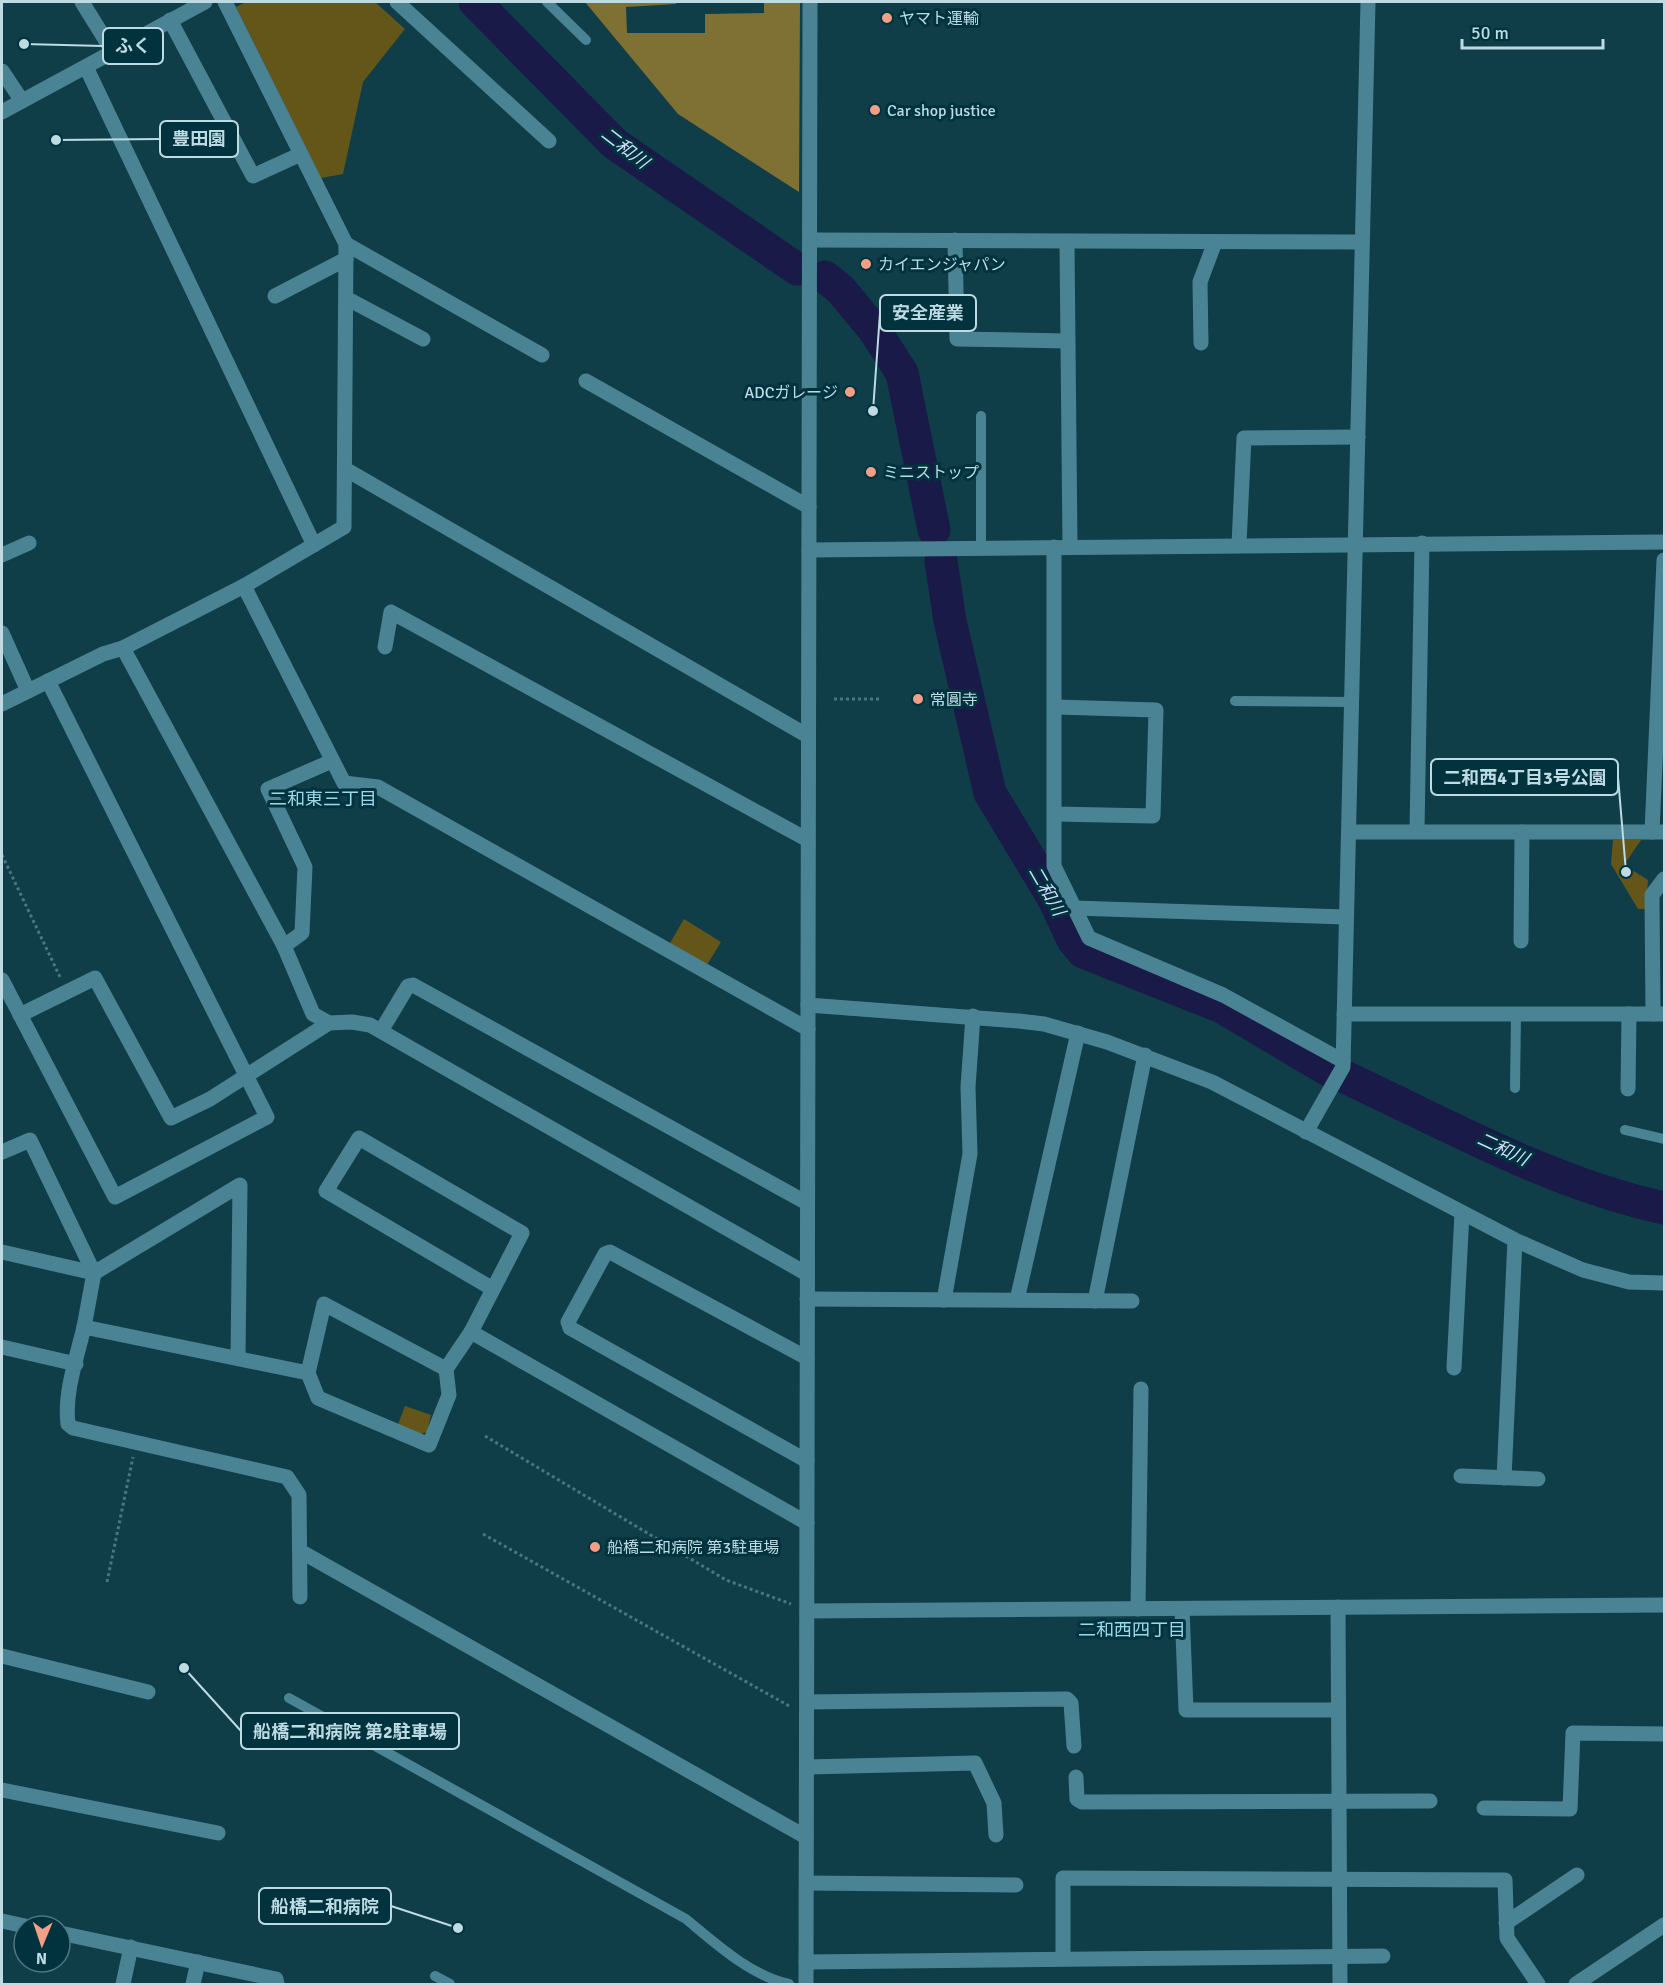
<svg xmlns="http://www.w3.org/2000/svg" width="1666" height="1986" viewBox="0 0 1666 1986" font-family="Signika,'Noto Sans JP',sans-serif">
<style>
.green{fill:#635618}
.forest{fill:#7e7133}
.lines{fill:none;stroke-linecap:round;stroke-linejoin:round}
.river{stroke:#191a48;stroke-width:33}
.path{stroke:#4d7580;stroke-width:3;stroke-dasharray:3 3;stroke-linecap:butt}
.service{stroke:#4a8494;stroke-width:10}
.minor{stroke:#4a8494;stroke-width:15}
.tertiary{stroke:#4a8494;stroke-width:15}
.secondary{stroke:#4a8494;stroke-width:15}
.poi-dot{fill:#f39f86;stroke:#01333e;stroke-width:2}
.labels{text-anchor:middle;stroke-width:6;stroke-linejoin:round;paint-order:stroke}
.poi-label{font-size:16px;fill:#bedbe4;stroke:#01333e;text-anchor:start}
.water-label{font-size:18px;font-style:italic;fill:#d3d9fa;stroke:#01333e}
.neighbourhood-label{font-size:18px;fill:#9bd8e8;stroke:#01333e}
.leader{fill:none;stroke:#bedbe4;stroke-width:2}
.callout-dot{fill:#bedbe4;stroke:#01333e;stroke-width:2}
.callout{fill:#01333e;stroke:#bedbe4;stroke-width:2}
.callout-label{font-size:18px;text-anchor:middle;font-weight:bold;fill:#bedbe4}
</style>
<rect width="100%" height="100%" fill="#0f3e49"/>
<!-- green -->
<g class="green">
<polygon points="246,2 375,2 405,29 363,82 343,174 321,178 236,7"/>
<polygon points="1613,840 1641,840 1624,865 1648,880 1646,909 1638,909 1611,864"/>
<polygon points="684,919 721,942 707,965 670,943"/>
<polygon points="405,1406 431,1415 427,1432 418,1435 397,1427"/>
</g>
<!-- forest -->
<polygon class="forest" points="585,2 676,2 676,4 626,7 627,33 705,33 705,14 764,13 764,2 800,2 799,192 678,114"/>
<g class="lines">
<!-- river -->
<g class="river">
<polyline points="475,2 615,144 797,269"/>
<polyline points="825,277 841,290 875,331 902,373 934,530"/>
<polyline points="941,561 950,621 990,793 1054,899 1073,940 1083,952 1222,1007 1335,1074"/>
<path d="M1347 1078C1450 1126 1553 1184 1664 1208"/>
</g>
<!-- path -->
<g class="path">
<polyline points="834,699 880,699"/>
<polyline points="2,855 60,977"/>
<polyline points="485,1436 726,1580 791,1604"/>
<polyline points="483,1534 791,1707"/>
<polyline points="107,1582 133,1457"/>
</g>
<!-- service -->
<g class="service">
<polyline points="547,2 586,40"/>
<polyline points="981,416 981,548"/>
<polyline points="1235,701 1352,702"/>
<polyline points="1515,1088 1516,1014"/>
<polyline points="1625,1130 1664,1139"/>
<path d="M289 1698 686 1919C715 1943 751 1976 789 1984"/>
<polyline points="435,1976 450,1984"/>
</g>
<!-- minor -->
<g class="minor">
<polyline points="82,2 113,52"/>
<polyline points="397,2 549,141"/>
<polyline points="170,20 253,176 301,154"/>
<polyline points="86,67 314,545"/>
<polyline points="2,71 22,101"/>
<polyline points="810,240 1362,242"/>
<polyline points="955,240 957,339 1067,341"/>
<polyline points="1067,243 1070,546"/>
<polyline points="346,244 542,355"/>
<polyline points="275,296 346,259"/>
<polyline points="346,298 423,339"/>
<polyline points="1201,343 1200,282 1215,242"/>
<polyline points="586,381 809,507"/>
<polyline points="345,469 808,736"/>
<polyline points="1239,544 1244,438 1358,437"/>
<polyline points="1054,547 1054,866 1089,938 1223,995 1343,1061"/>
<polyline points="809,550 1664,542"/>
<polyline points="2,555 29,543"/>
<polyline points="244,586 344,783 378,787 808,1029"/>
<polyline points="2,633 28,691"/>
<polyline points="385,647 391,612 808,840"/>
<polyline points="123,648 284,946 313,1014 329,1023 352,1022 370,1025 807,1274"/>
<polyline points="2,704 103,654 123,648 244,586 344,527 346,244 225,2"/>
<polyline points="1055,814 1153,816 1156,710 1056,707"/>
<polyline points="1417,831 1422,543"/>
<polyline points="1349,832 1664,832"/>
<polyline points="1652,832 1664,560"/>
<polyline points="1074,908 1345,917"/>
<polyline points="1521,941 1522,832"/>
<polyline points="284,946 302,933 305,867 268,789 332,761"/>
<polyline points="2,980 115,1197 267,1117 48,681"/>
<polyline points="808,1005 1019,1021 1044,1024 1107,1042 1212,1082 1515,1240 1583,1270 1629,1282 1664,1283"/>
<polyline points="1344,1014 1664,1014"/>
<polyline points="1653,1014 1652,895 1664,879"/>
<polyline points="20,1015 95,978 171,1118 210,1099 329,1023"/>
<polyline points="381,1031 408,986 413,985 807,1203"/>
<polyline points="1628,1089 1629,1014"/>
<polyline points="1306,1132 1343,1067 1368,2"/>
<polyline points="2,1152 30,1140 94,1273 84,1327 308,1373"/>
<polyline points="2,1252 94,1273 240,1185 238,1358"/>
<polyline points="493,1289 326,1191 359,1138 522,1233 471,1332 807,1523"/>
<polyline points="807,1299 1132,1301"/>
<polyline points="944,1300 970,1154 968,1087 973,1016"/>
<polyline points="1017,1300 1078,1033"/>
<polyline points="1095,1301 1145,1055"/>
<path d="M84 1327C77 1357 64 1393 68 1424L73 1428 287 1477 299 1495 300 1597"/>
<polyline points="2,1347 76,1364"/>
<polyline points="1454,1368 1462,1213"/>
<polyline points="446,1369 324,1304 308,1373 318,1398 429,1445 449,1395 446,1369 471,1332"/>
<polyline points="807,1461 570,1328 568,1322 605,1254 610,1252 807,1358"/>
<polyline points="1461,1476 1538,1479"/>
<polyline points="1504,1478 1515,1240"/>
<polyline points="300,1551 806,1837"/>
<polyline points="1338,1607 1340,1984"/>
<polyline points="1138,1609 1141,1389"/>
<polyline points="1182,1609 1186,1710 1338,1710"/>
<polyline points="807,1611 1664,1605"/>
<polyline points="2,1656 148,1692"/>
<polyline points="807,1702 1067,1699 1071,1703 1074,1746"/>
<polyline points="807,1767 975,1763 994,1803 996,1835"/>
<polyline points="1076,1777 1077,1799 1082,1802 1430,1801"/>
<polyline points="2,1790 218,1833"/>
<polyline points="1484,1808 1570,1809 1573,1733 1664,1734"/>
<polyline points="807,1883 1016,1885"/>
<polyline points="2,1921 25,1926"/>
<polyline points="1506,1923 1577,1875"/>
<polyline points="60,1933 276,1979 277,1984"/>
<polyline points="1063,1959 1063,1878 1505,1880 1507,1938 1538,1984"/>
<polyline points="806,1962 1383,1956"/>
<polyline points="123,1984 131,1947"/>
<polyline points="193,1984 198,1962"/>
<polyline points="1576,1984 1664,1925"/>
</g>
<!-- tertiary -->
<polyline class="tertiary" points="806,1984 810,2"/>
<!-- secondary -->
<polyline class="secondary" points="2,112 205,2"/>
</g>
<!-- markers -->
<g class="poi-dot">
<circle cx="887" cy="18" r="6"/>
<circle cx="875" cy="110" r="6"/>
<circle cx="866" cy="264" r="6"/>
<circle cx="850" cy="392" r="6"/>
<circle cx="871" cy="472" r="6"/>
<circle cx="918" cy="699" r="6"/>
<circle cx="595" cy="1547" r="6"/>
</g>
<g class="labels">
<!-- poi labels -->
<g class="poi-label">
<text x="899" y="24">ヤマト運輸</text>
<text x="887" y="116">Car shop justice</text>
<text x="878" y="270">カイエンジャパン</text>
<text x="838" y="398" text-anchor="end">ADCガレージ</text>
<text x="883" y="478">ミニストップ</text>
<text x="930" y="705">常圓寺</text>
<text x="607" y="1553">船橋二和病院 第3駐車場</text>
</g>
<!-- water labels -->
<g class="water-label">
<text transform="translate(625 148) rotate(38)" y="6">二和川</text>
<text transform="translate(1047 891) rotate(60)" y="6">二和川</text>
<text transform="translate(1503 1149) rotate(25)" y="6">二和川</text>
</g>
<!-- neighbourhood labels -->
<g class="neighbourhood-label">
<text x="323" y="805">二和東三丁目</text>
<text x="1132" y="1636">二和西四丁目</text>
</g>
</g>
<!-- callouts -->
<path class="leader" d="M24 44L103 46M56 140L160 139M873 411L880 313M1626 872L1618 777M184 1668L241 1731M458 1928L391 1906"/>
<g class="callout-dot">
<circle cx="24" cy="44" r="6"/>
<circle cx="56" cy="140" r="6"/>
<circle cx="873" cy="411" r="6"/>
<circle cx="1626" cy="872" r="6"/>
<circle cx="184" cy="1668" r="6"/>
<circle cx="458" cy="1928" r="6"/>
</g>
<g class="callout">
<rect x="103" y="28" width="60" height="36" rx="6"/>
<rect x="160" y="121" width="78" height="36" rx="6"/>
<rect x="880" y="295" width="96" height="36" rx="6"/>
<rect x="1431" y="759" width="187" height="36" rx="6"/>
<rect x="241" y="1713" width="218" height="36" rx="6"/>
<rect x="259" y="1888" width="132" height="36" rx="6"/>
</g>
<g class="callout-label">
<text x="133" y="52">ふく</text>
<text x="199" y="145">豊田園</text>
<text x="928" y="319">安全産業</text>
<text x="1525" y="784">二和西4丁目3号公園</text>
<text x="350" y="1738">船橋二和病院 第2駐車場</text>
<text x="325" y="1913">船橋二和病院</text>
</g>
<!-- border -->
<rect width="1666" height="1986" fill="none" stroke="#bedbe4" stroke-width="6"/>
<!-- north arrow -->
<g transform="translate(42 1944) rotate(182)"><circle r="28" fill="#01333e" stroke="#4d7680" stroke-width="1.5"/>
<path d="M0-4.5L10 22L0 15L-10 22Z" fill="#f39f86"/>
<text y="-9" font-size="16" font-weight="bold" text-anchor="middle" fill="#bedbe4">N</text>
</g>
<!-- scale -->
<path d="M1462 39v9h141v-9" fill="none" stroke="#bedbe4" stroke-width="3"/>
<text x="1471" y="39" font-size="18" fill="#bedbe4" stroke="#01333e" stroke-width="4.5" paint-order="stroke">50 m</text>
</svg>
